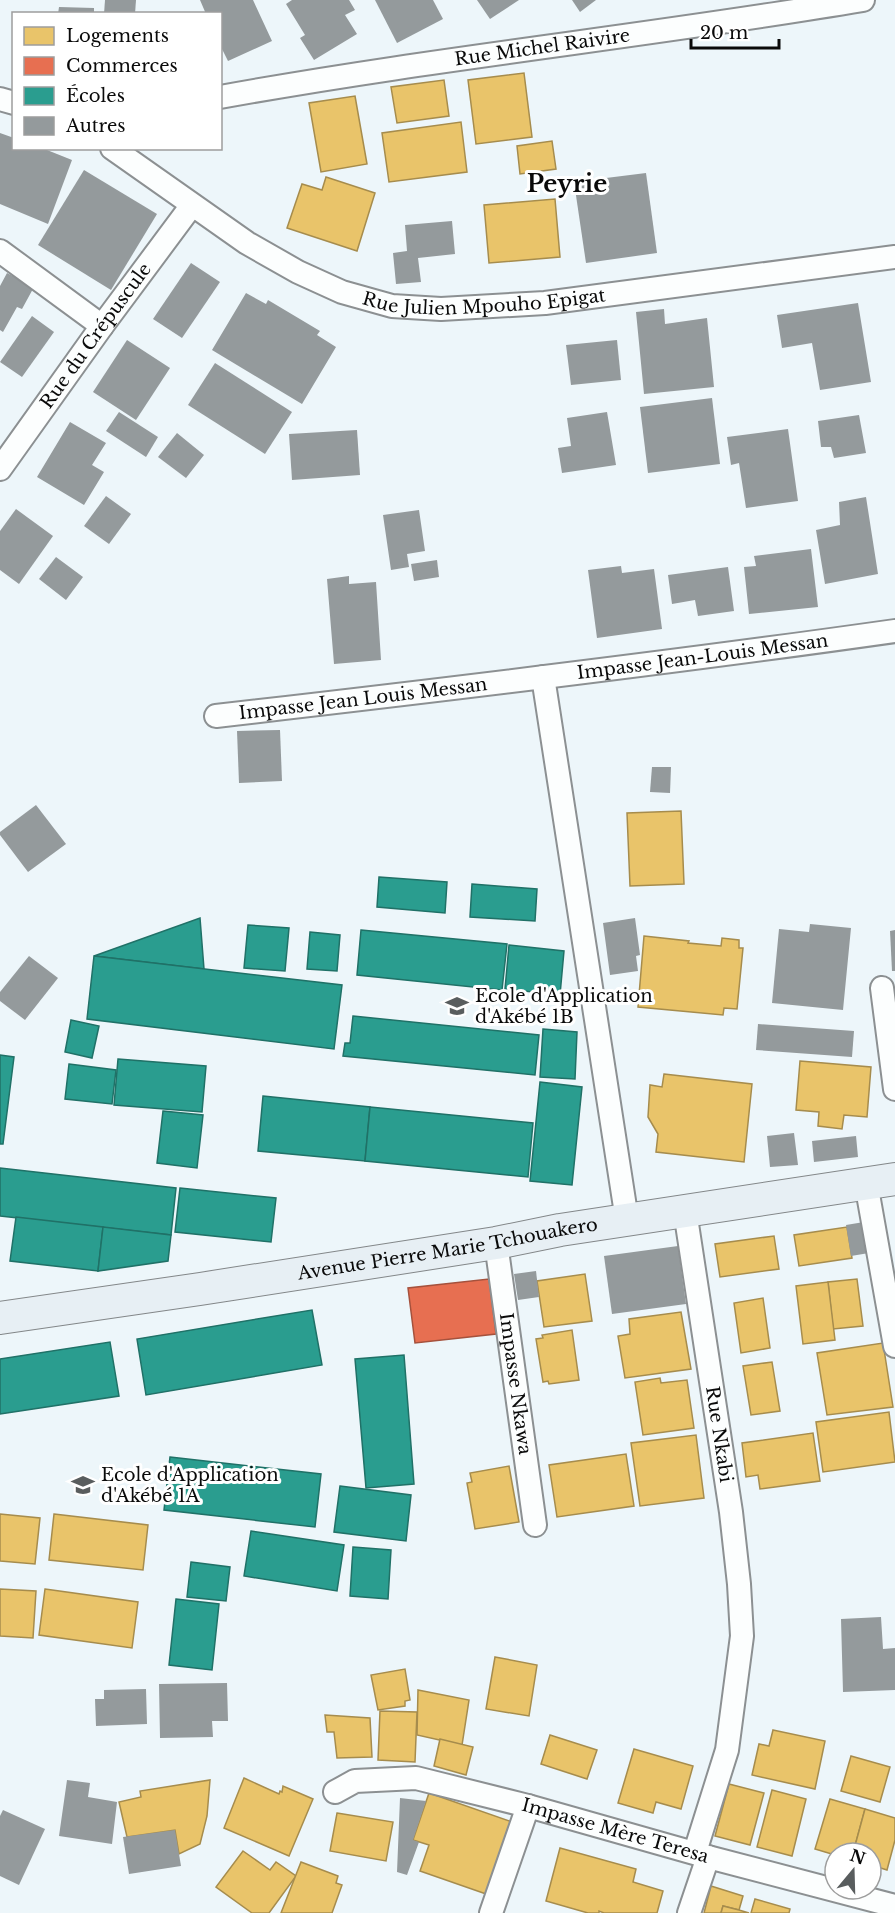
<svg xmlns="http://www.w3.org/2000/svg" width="895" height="1913" viewBox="0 0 895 1913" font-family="'Libre Baskerville',serif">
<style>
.homes{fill:#e9c46a;stroke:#a68c4d;stroke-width:1.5}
.shops{fill:#e76f51;stroke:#a5513c;stroke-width:1.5}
.schools{fill:#2a9d8f;stroke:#207167;stroke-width:1.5}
.building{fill:#949a9c}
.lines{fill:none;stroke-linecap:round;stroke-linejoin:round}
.street-casing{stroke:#8c9092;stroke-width:26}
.secondary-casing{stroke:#838789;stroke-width:34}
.street{stroke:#fcfefe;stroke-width:22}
.secondary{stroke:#e7eff4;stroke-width:32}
.labels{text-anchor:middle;stroke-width:6;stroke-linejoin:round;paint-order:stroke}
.street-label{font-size:18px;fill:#0a0a0a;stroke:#fff}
.poi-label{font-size:18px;fill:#0a0a0a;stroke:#fff;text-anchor:start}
.district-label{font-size:24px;font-weight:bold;fill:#0a0a0a;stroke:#fff}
</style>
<rect width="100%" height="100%" fill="#edf6fa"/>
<!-- homes -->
<g class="homes">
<polygon points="524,73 532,137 476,144 468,80"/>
<polygon points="444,80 449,116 397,123 391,87"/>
<polygon points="355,96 367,164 321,172 309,103"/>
<polygon points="461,122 467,172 389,182 382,133"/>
<polygon points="552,141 556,169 520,174 517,146"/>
<polygon points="326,177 375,193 357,251 287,228 302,184 322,190"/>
<polygon points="555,199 560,257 489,263 484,205"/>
<polygon points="681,811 684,884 630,886 627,813"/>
<polygon points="644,936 689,941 688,943 721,946 722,938 739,940 739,948 743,948 737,1009 724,1008 723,1015 638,1007"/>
<polygon points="800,1061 871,1067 867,1117 844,1115 842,1129 818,1126 819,1112 796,1110"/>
<polygon points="664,1074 752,1084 744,1162 656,1152 658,1134 648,1117 650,1085 662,1087"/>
<polygon points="847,1227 852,1258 799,1266 794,1235"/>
<polygon points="774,1236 779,1269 720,1277 715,1244"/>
<polygon points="585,1274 592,1321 544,1327 537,1281"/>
<polygon points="857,1279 863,1326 833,1329 828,1282"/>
<polygon points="828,1282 835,1340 803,1344 796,1286"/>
<polygon points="763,1298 770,1348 741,1353 734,1303"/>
<polygon points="681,1312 691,1369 625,1378 618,1336 630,1334 629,1319"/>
<polygon points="572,1330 579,1380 549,1384 548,1381 543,1382 536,1339 543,1338 542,1335"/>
<polygon points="883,1343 893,1407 827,1415 817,1353"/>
<polygon points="772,1362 780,1411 751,1415 743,1366"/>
<polygon points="660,1378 661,1383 687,1380 694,1428 643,1435 635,1382"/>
<polygon points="889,1412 895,1462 823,1472 816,1422"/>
<polygon points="813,1433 820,1481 760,1489 758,1475 746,1477 742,1443"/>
<polygon points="696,1435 704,1498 640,1506 631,1443"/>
<polygon points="626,1454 634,1506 557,1517 549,1465"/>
<polygon points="509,1466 519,1522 475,1529 467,1483 472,1482 470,1473"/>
<polygon points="0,1514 40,1518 35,1564 0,1561"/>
<polygon points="54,1514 148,1525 143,1570 49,1560"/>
<polygon points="0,1589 36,1591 33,1638 0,1636"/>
<polygon points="45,1589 138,1602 132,1648 39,1635"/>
<polygon points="495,1657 537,1665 529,1716 486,1709"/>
<polygon points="405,1669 410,1700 405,1701 405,1706 378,1710 371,1675"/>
<polygon points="418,1690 469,1700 462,1745 417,1735"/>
<polygon points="380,1711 417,1712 415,1762 378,1760"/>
<polygon points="325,1715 370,1718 372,1757 337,1758 334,1732 327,1732"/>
<polygon points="773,1730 825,1741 815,1789 752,1775 759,1744 769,1746"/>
<polygon points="550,1735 597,1750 587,1779 541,1764"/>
<polygon points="440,1739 473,1747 466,1775 434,1766"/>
<polygon points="634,1749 693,1766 681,1809 656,1802 653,1813 618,1803"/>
<polygon points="851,1756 890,1767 880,1802 841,1791"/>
<polygon points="244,1778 279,1794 280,1791 282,1792 283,1786 313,1799 289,1856 224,1828"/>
<polygon points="210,1780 207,1816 200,1844 179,1854 175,1830 127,1837 119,1802 141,1797 140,1791"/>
<polygon points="729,1784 764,1793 750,1845 715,1836"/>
<polygon points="772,1790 806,1799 792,1856 757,1847"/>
<polygon points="429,1793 515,1823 489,1895 420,1871 429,1845 413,1840"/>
<polygon points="830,1799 865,1809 853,1853 835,1853 835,1855 815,1849"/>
<polygon points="865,1809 895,1818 895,1840 887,1870 871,1865 871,1853 853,1853"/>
<polygon points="337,1813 393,1822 386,1861 330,1851"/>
<polygon points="560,1848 636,1869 633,1882 663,1891 657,1913 604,1913 599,1911 599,1913 588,1913 546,1901"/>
<polygon points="243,1851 270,1870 276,1862 296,1876 269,1913 252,1913 216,1887"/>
<polygon points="301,1862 338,1876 336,1883 342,1885 332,1913 281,1913"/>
<polygon points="711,1886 743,1896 739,1910 723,1906 721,1913 704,1913"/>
<polygon points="755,1899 790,1909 789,1913 751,1913"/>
<polygon points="723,1906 739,1910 749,1913 721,1913"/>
</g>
<!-- shops -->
<polygon class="shops" points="489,1279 496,1334 415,1343 408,1288"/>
<!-- schools -->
<g class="schools">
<polygon points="379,877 447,882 445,913 377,907"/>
<polygon points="472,884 537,889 535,921 470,917"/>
<polygon points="200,918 204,969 94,956"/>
<polygon points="248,925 289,928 285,971 244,968"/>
<polygon points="361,930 507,944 502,990 357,975"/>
<polygon points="310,932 340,935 337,971 307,969"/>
<polygon points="509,945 564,951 560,995 505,989"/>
<polygon points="94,956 342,985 334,1049 87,1019"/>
<polygon points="353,1016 539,1035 535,1075 343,1056 345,1043 350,1043"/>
<polygon points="71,1020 99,1026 92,1058 65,1052"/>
<polygon points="543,1029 577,1032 575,1079 540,1077"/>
<polygon points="0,1055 14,1057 3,1144 0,1144"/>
<polygon points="118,1059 206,1066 202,1112 114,1105"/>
<polygon points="69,1064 116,1070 112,1104 65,1099"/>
<polygon points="540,1082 582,1087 572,1185 530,1181"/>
<polygon points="263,1096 370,1107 365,1161 258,1151"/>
<polygon points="370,1107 533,1123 528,1177 365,1161"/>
<polygon points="163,1111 203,1115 197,1168 157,1163"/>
<polygon points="0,1168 176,1188 171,1235 0,1216"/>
<polygon points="180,1188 276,1198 271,1242 175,1232"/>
<polygon points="16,1217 103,1227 98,1271 10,1261"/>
<polygon points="103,1227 171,1235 168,1261 98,1271"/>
<polygon points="312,1310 322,1365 146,1395 137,1339"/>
<polygon points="110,1342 119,1396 0,1414 0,1359"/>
<polygon points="404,1355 414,1484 366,1488 355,1359"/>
<polygon points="170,1457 321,1474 315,1527 164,1510"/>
<polygon points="340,1486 411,1495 406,1541 334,1532"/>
<polygon points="251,1531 344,1545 337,1591 244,1576"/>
<polygon points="353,1547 391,1550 388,1599 350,1596"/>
<polygon points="191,1562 230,1567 226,1601 187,1597"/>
<polygon points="176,1599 219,1604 212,1670 169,1665"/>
</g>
<!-- building -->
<g class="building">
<polygon points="105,0 136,0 135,14 104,14"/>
<polygon points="200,0 253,0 272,41 228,61 220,45 220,14 206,14"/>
<polygon points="292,0 349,0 355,10 345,15 357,34 314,60 300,38 305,35 286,4"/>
<polygon points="375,0 433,0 443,19 397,43"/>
<polygon points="477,0 519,0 490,19"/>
<polygon points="572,0 596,0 580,12"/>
<polygon points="59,7 94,8 94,14 58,14"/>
<polygon points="0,133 14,138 14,148 42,148 72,160 48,224 0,204"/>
<polygon points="84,170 157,214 111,290 38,245"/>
<polygon points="646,173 657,253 586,263 574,182"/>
<polygon points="452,221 455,254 418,258 421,282 396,284 393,253 407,251 405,225"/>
<polygon points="191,263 220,282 182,338 153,319"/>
<polygon points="7,273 34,287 22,309 17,307 3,332 0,330 0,286"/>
<polygon points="246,293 266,304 268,300 320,331 317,335 336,347 302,404 212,350"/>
<polygon points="858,303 871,382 820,390 812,343 782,348 777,315"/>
<polygon points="664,309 665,324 707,318 714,387 644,394 636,312"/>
<polygon points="32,316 54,332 22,377 0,362"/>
<polygon points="127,340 170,368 136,420 93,392"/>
<polygon points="617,340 621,380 571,385 566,345"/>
<polygon points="215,363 292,412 265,454 188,405"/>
<polygon points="712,398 720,464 648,473 640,407"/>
<polygon points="119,412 158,437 146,457 106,431"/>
<polygon points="607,412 616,465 562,473 558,448 571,446 567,418"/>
<polygon points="859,415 866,453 834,458 831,447 821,447 818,421"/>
<polygon points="70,422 106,443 92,465 104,472 84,505 37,477"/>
<polygon points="788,429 798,501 746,508 739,463 731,465 727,437"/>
<polygon points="357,430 360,475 292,480 289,434"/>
<polygon points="177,433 204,455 186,478 158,457"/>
<polygon points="106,496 131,514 109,544 84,526"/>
<polygon points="866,497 878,574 825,584 816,530 840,525 839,502"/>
<polygon points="16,509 53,536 19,584 0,570 0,531"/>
<polygon points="419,510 425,551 407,554 409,567 391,570 383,515"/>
<polygon points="811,549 818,607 749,614 744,567 756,566 754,556"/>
<polygon points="56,557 83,577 66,600 39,579"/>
<polygon points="437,560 439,577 414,581 411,564"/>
<polygon points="621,566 622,573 654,569 662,629 597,638 588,570"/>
<polygon points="728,567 734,611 698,616 695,600 672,604 668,575"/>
<polygon points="349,576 349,584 376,582 381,660 334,664 327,579"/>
<polygon points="280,730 282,781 239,783 237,731"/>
<polygon points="652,767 671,767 670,793 650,792"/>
<polygon points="36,805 66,844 28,872 0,835 0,832"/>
<polygon points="635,918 640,955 636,956 638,971 610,975 603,923"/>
<polygon points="810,924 851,928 843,1010 772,1003 779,929 809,932"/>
<polygon points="895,930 895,971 892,971 890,931"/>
<polygon points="29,956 58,978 25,1020 0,1001 0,992"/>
<polygon points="758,1024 854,1031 852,1057 756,1050"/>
<polygon points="794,1133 798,1165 770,1167 767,1136"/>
<polygon points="856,1136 858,1157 814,1162 812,1141"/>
<polygon points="864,1222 869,1253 851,1256 846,1225"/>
<polygon points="678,1246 686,1304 612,1314 604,1256"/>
<polygon points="536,1271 539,1297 518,1300 514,1274"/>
<polygon points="881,1617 883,1649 895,1648 895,1690 843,1692 841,1619"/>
<polygon points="227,1683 228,1721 212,1721 213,1737 160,1738 159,1684"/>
<polygon points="146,1689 147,1724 96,1726 95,1699 104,1699 104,1690"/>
<polygon points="67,1780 90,1783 88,1797 117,1802 112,1844 59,1836"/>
<polygon points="400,1798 426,1801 413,1840 419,1842 407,1875 397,1872"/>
<polygon points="3,1810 45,1829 19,1885 0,1876 0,1816"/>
<polygon points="175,1830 181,1866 129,1874 123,1837"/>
</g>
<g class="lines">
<!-- street casing -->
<g class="street-casing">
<g id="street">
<path id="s1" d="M220 97C434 58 650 36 863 0"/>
<polyline points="0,99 14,103"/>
<path id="s2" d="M112 148 247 243 298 272 342 292 392 306 441 309 545 303 895 257"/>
<polyline points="0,251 102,326"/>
<path id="s3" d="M0 469 102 326 192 205"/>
<polyline points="543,677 627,1220"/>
<path id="s4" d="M216 716C443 690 669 663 895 631"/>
<polyline points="882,988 895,1089"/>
<polyline points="866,1183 895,1346"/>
<path id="s5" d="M685 1211 731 1512 739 1584 742 1636 727 1750 695 1852"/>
<path id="s6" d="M496 1243 535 1525"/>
<path id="s7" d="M335 1792 355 1781 416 1778 528 1806 708 1857 895 1906"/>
<polyline points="491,1913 528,1806"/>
<polyline points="689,1913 708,1857"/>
</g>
</g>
<!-- secondary casing -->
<g class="secondary-casing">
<g id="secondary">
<path id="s8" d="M0 1318 200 1289 496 1243 560 1230 895 1179"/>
</g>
</g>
<!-- street -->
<use href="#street" class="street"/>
<!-- secondary -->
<use href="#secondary" class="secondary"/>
</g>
<!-- icons -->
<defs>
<g id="school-bare" transform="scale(1.8)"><path d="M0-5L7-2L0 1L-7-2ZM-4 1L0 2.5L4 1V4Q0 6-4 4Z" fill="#595d5e" stroke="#fff" stroke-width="2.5" paint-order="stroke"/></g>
</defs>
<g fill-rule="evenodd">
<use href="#school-bare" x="457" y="1006"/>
<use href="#school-bare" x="83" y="1485"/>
</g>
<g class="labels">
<!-- street labels -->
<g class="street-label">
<text dy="6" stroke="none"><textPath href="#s1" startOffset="326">Rue Michel Raivire</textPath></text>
<text dy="6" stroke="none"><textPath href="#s2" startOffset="416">Rue Julien Mpouho Epigat</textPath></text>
<text dy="6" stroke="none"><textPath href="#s3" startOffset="164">Rue du Crépuscule</textPath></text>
<text dy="6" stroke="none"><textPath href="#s4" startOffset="490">Impasse Jean-Louis Messan</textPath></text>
<text dy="6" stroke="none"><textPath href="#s4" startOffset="148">Impasse Jean Louis Messan</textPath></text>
<text dy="6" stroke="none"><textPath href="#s8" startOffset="453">Avenue Pierre Marie Tchouakero</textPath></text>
<text dy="6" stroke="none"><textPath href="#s6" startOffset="142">Impasse Nkawa</textPath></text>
<text dy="6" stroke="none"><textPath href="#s5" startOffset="226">Rue Nkabi</textPath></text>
<text dy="6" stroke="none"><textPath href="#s7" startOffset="290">Impasse Mère Teresa</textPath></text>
</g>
<!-- poi labels -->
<g class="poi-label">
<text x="475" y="1002">Ecole d'Application<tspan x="475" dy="21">d'Akébé 1B</tspan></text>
<text x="101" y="1481">Ecole d'Application<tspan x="101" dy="21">d'Akébé 1A</tspan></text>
</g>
<!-- district labels -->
<g class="district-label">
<text x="567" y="192">Peyrie</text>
</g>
</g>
<!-- legend -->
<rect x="12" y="12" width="210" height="138" fill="#ffffff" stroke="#9d9d9d" stroke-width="1.5"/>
<rect x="24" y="27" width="30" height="18" fill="#e9c46a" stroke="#9d9d9d" stroke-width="1.5"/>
<text x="66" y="42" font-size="18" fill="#0a0a0a">Logements</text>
<rect x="24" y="57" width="30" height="18" fill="#e76f51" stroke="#9d9d9d" stroke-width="1.5"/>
<text x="66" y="72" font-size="18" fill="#0a0a0a">Commerces</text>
<rect x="24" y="87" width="30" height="18" fill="#2a9d8f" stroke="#9d9d9d" stroke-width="1.5"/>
<text x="66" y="102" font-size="18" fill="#0a0a0a">Écoles</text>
<rect x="24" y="117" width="30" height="18" fill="#949a9c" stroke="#9d9d9d" stroke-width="1.5"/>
<text x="66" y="132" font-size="18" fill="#0a0a0a">Autres</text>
<!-- north arrow -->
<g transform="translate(853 1871) rotate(19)"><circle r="28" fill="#ffffff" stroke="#9d9d9d" stroke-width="1.5"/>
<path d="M0-4.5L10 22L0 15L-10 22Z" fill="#595d5e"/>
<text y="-9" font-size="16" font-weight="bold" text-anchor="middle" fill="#0a0a0a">N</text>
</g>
<!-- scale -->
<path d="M691 39v9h88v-9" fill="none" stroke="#0a0a0a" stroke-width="3"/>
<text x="700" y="39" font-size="18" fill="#0a0a0a" stroke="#ffffff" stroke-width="4.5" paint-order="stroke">20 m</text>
</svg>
